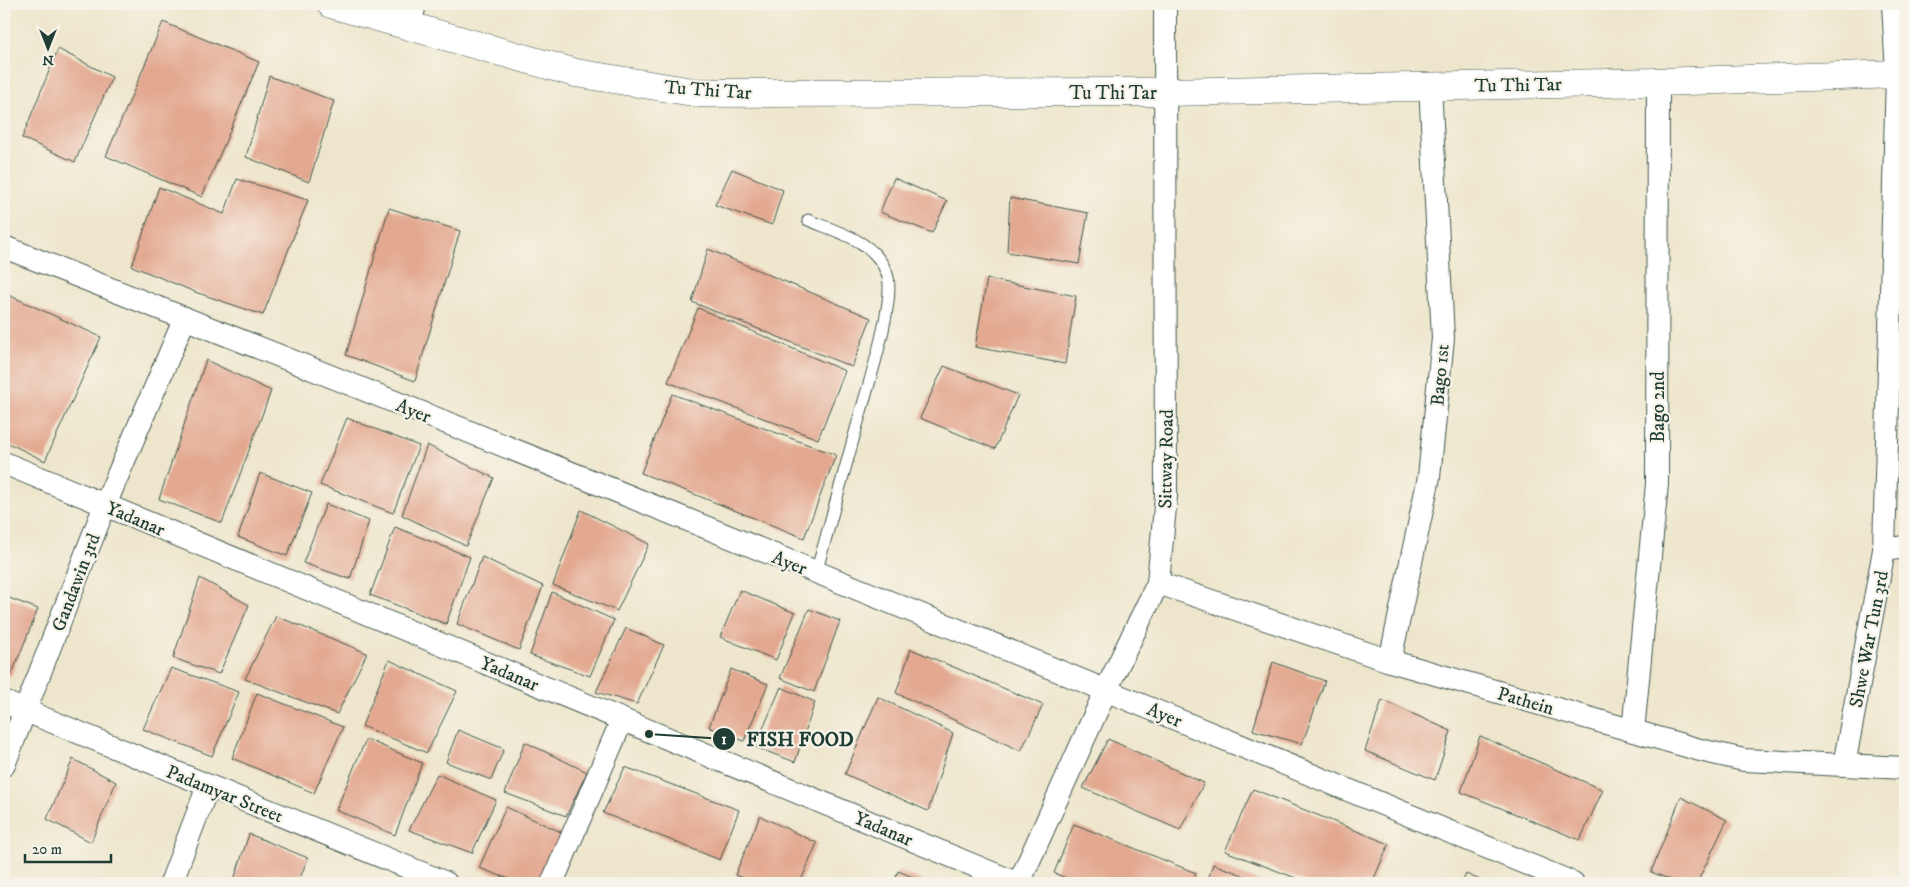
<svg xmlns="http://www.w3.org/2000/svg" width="1909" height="887" viewBox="0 0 1909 887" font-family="'IM FELL DW Pica',serif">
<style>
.building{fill:#e3a890}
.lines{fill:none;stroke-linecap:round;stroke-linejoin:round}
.service-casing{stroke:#3e564b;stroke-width:13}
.minor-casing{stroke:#3e564b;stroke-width:24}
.tertiary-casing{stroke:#3e564b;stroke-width:29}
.service{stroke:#fff;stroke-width:11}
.minor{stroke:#fff;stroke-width:22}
.tertiary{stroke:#fff;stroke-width:28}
.labels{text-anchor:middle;stroke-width:4.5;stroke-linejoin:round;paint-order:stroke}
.street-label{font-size:19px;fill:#1f3d34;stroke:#f7f3e8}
.leader{fill:none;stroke:#1f3d34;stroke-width:2}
.callout-dot{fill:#1f3d34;stroke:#f7f3e8;stroke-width:2}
.mark-label{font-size:15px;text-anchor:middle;font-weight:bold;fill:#fff}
.callout-label{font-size:20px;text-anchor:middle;font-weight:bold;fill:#1f3d34;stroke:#f7f3e8;stroke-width:4.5;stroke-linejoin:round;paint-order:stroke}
</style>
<rect width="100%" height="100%" fill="#f7f3e8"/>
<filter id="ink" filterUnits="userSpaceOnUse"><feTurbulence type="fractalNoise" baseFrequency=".02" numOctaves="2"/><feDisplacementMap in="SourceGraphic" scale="10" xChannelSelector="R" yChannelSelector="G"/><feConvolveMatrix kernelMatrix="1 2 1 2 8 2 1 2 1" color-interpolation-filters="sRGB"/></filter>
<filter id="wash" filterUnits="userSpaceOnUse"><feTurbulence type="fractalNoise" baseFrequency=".0096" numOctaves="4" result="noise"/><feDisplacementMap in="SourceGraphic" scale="20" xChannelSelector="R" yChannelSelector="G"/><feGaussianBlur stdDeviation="1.12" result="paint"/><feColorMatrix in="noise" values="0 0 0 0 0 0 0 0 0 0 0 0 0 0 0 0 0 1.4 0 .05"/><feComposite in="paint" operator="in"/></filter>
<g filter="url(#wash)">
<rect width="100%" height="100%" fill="#eee6cc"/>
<g id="blocks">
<!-- building -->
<g class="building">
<polygon points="163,22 259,62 202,197 106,156"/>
<polygon points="58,49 112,77 75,162 22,138"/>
<polygon points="269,76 334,101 309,182 246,157"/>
<polygon points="732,169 783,190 772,225 715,205"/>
<polygon points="894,178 947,201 932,233 880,212"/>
<polygon points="237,179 308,200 263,315 195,292 132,266 159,187 224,214"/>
<polygon points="1010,198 1088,213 1079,264 1007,252"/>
<polygon points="389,208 460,231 415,381 346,355"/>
<polygon points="708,249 871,318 852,367 692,302"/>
<polygon points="987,279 1076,296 1065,364 975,347"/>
<polygon points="4,293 101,337 45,461 4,441"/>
<polygon points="698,308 845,371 818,439 668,382"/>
<polygon points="206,360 271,391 222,523 159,499"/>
<polygon points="944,366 1018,395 995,449 920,418"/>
<polygon points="672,394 836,455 804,538 641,473"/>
<polygon points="347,418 419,446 393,513 320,485"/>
<polygon points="427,445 494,478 466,546 402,515"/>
<polygon points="260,473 312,493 287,556 238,537"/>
<polygon points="326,504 369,521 350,579 303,563"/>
<polygon points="581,510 649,544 617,611 553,585"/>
<polygon points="395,527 470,557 446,624 370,595"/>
<polygon points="482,557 543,586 519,650 457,624"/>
<polygon points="200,578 249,605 219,674 173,658"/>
<polygon points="740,590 795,613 776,660 720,637"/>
<polygon points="552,592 614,620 590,676 530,655"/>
<polygon points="4,596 38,609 11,676 4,673"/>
<polygon points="809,609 840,621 814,692 780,678"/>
<polygon points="276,616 367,653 337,714 245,679"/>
<polygon points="626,628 664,645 637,704 596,692"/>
<polygon points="911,649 1043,705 1021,751 896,693"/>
<polygon points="389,660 457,691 427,753 362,726"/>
<polygon points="1273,662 1325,681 1302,744 1253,730"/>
<polygon points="171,668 239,692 212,756 143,729"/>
<polygon points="731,669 768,684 744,741 709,727"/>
<polygon points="781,687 815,702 795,762 755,747"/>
<polygon points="257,693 343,727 314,793 232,758"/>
<polygon points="878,697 953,733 928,811 845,774"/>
<polygon points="1382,700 1451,731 1435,780 1365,751"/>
<polygon points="458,730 504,749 491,780 446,762"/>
<polygon points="1480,736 1603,790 1580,840 1461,792"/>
<polygon points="366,739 422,763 395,835 336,810"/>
<polygon points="1108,739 1204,783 1180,830 1083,788"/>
<polygon points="525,742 587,772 566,816 505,793"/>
<polygon points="73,759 116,782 91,842 47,819"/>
<polygon points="625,767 739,810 720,860 603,813"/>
<polygon points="437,774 496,800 472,853 409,830"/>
<polygon points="1253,789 1389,844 1372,883 1309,883 1225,851"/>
<polygon points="1681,797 1727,820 1697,883 1679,883 1651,872"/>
<polygon points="506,807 561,832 543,883 520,883 479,868"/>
<polygon points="760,816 817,843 800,883 755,883 735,875"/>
<polygon points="1074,824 1196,873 1193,883 1078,883 1054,873"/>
<polygon points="249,834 308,858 298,883 233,883"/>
<polygon points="1213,864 1264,883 1207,883"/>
<polygon points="898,871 928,883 894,883"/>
<polygon points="1466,874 1487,883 1462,883"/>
</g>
</g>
</g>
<g filter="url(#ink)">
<use href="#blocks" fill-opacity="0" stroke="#3e564b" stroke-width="1"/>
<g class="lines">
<!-- service casing -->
<g class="service-casing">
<path id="service" d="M808 220C837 232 876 241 887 274 897 299 866 392 858 422 844 472 830 522 816 573"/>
</g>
<!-- minor casing -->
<g class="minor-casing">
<g id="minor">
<polyline points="410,26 415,4"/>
<path d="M4 247C529 453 1052 667 1573 883"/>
<polyline points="4,463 1016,883"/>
<polyline points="1884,550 1905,547"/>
<polyline points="1158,583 1390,661 1700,750 1744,760 1905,768"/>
<polyline points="1390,661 1429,477 1443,338 1430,85"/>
<polyline points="4,702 446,883"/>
<polyline points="1633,731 1657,484 1658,82"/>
<polyline points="4,765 105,505 185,318"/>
<polyline points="1844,765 1884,550 1897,74 1893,4"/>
<polyline points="171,883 208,786"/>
<polyline points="552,883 622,720"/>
<polyline points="1019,883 1106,690 1158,583 1166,496 1165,4"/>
</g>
</g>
<!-- tertiary casing -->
<g class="tertiary-casing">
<polyline id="tertiary" points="331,4 576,73 699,93 1165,92 1658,82 1897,74 1905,72"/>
</g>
<!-- service -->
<use href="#service" class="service"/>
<!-- minor -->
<use href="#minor" class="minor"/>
<!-- tertiary -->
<use href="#tertiary" class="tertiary"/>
</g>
</g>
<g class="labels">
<!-- street labels -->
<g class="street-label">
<text transform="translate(1518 84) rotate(-1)" y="7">Tu Thi Tar</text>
<text transform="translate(708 89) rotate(4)" y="7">Tu Thi Tar</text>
<text x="1113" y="99">Tu Thi Tar</text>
<text transform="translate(1439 375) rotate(-85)" y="7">Bago 1st</text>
<text transform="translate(1657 407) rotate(-90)" y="7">Bago 2nd</text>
<text transform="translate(414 410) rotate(22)" y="7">Ayer</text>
<text transform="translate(1165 459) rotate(-89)" y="7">Sittway Road</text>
<text transform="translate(136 518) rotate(23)" y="7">Yadanar</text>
<text transform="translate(790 562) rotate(22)" y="7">Ayer</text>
<text transform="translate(75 582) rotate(-69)" y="7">Gandawin 3rd</text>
<text transform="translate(1868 639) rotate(-79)" y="7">Shwe War Tun 3rd</text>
<text transform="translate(510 673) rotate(23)" y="7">Yadanar</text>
<text transform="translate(1526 700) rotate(16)" y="7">Pathein</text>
<text transform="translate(1165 714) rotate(23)" y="7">Ayer</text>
<text transform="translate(225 793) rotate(22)" y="7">Padamyar Street</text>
<text transform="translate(884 828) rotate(23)" y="7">Yadanar</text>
</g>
</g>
<!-- callouts -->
<path class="leader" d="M649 734L724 739"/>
<g class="callout-dot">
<circle cx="649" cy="734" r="5"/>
<circle cx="724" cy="739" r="12"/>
</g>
<g class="mark-label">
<text x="724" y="744">1</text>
</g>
<g class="callout-label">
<text x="800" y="746">FISH FOOD</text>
</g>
<!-- margin -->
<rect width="1909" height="887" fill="none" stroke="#f7f3e8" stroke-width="20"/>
<!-- north arrow -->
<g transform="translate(48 48) rotate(180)" stroke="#f7f3e8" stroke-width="4" paint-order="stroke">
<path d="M0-4L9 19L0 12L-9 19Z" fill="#1f3d34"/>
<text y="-8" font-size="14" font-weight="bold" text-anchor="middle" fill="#1f3d34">N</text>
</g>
<!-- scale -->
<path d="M25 854v8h86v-8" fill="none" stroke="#1f3d34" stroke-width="2.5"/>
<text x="32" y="854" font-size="15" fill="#1f3d34" stroke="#f7f3e8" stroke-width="4" paint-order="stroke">20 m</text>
</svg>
